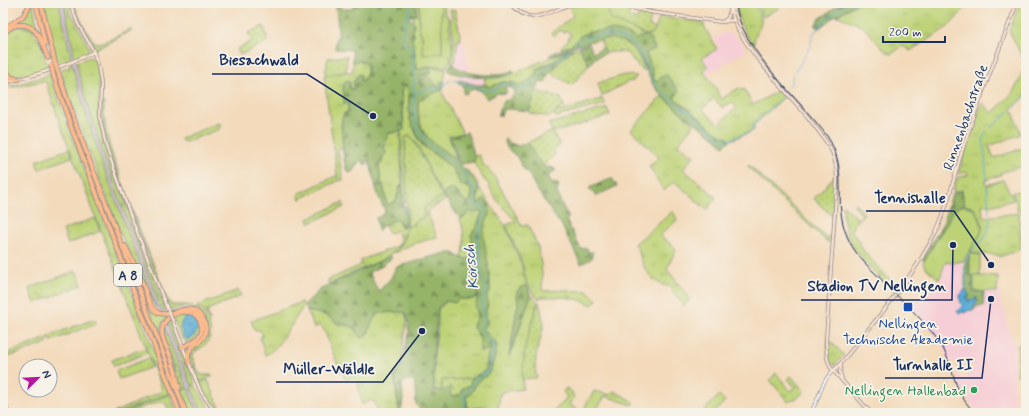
<svg xmlns="http://www.w3.org/2000/svg" width="1029" height="416" viewBox="0 0 1029 416" font-family="Mynerve,sans-serif">
<style>
.built{fill:#f6cfd6}
.industrial{fill:#d1bdc9}
.grass{fill:url(#grass-tufts);stroke:#6c806a;fill-rule:evenodd}
.forest{fill:url(#forest-firs);stroke:#587262;fill-rule:evenodd}
.garden{fill:url(#garden-dots);stroke:#6c806a}
.pitch{fill:#bdd276;stroke:#6c806a}
.water{fill:url(#water-ripples);stroke:#3a6c99}
.lines{fill:none;stroke-linecap:round;stroke-linejoin:round}
.stream{stroke:#59aad4;stroke-width:1}
.tertiary-casing{stroke:#87848c;stroke-width:3.5}
.secondary-casing{stroke:#87848c;stroke-width:4}
.motorway-casing{stroke:#87848c;stroke-width:5.5}
.tertiary{stroke:#fff;stroke-width:2}
.secondary{stroke:#fde4d1;stroke-width:2.5}
.motorway{stroke:#fbbb8d;stroke-width:4}
.tram{stroke:#1b2f5e;stroke-width:1}
.secondary-bridge-casing{stroke:#87848c;stroke-width:4;stroke-linecap:butt}
.motorway-bridge-casing{stroke:#87848c;stroke-width:5.5;stroke-linecap:butt}
.secondary-bridge{stroke:#fde4d1;stroke-width:2.5}
.motorway-bridge{stroke:#fbbb8d;stroke-width:4}
.transit-dot{fill:#1a4fb4;stroke:#f7f3e8;stroke-width:1.5}
.leisure-dot{fill:#2e9e5b;stroke:#f7f3e8;stroke-width:1.5}
.labels{text-anchor:middle;stroke-width:3.5;stroke-linejoin:round;paint-order:stroke}
.shield{fill:#f7f3e8;stroke:#5d6a87;stroke-width:1}
.shield-label{font-size:13px;font-weight:bold;fill:#1b2f5e}
.street-label{font-size:14px;fill:#1b2f5e;stroke:#f7f3e8}
.transit-label{font-size:14px;fill:#164399;stroke:#f7f3e8}
.leisure-label{font-size:14px;fill:#27864d;stroke:#f7f3e8;text-anchor:end}
.water-label{font-size:15px;font-style:italic;fill:#2e5481;stroke:#f7f3e8}
.leader{fill:none;stroke:#1b2f5e;stroke-width:1.5}
.callout-dot{fill:#1b2f5e;stroke:#f7f3e8;stroke-width:1.5}
.callout-label{font-size:15px;text-anchor:middle;font-weight:bold;fill:#1b2f5e;stroke:#f7f3e8;stroke-width:3.5;stroke-linejoin:round;paint-order:stroke}
</style>
<defs>
<pattern id="grass-tufts" width="24" height="20" patternUnits="userSpaceOnUse"><rect width="24" height="20" fill="#bdd276"/><path d="M3 7l-1-3M5 7V3M7 7l1-3M15 17l-1-3M17 17v-4M19 17l1-3" fill="none" stroke="#a2b568"/></pattern>
<pattern id="forest-firs" width="22" height="20" patternUnits="userSpaceOnUse"><rect width="22" height="20" fill="#96b467"/><path d="M5 1l3.5 6h-7zM16 11l3.5 6h-7z" fill="#7a9358"/></pattern>
<pattern id="garden-dots" width="8" height="8" patternUnits="userSpaceOnUse"><rect width="8" height="8" fill="#bdd276"/><path d="M2 2h.1M6 6h.1" fill="none" stroke="#a2b568" stroke-width="1.8" stroke-linecap="round"/></pattern>
<pattern id="water-ripples" width="26" height="14" patternUnits="userSpaceOnUse"><rect width="26" height="14" fill="#59aad4"/><path d="M2 4q2-2 4 0t4 0M15 11q2-2 4 0t4 0" fill="none" stroke="#498baf"/></pattern>
</defs>
<rect width="100%" height="100%" fill="#f7f3e8"/>
<filter id="ink" filterUnits="userSpaceOnUse"><feTurbulence type="fractalNoise" baseFrequency=".025" numOctaves="2"/><feDisplacementMap in="SourceGraphic" scale="8" xChannelSelector="R" yChannelSelector="G"/><feConvolveMatrix kernelMatrix="1 2 1 2 8 2 1 2 1" color-interpolation-filters="sRGB"/></filter>
<filter id="wash" filterUnits="userSpaceOnUse"><feTurbulence type="fractalNoise" baseFrequency=".012" numOctaves="4" result="noise"/><feDisplacementMap in="SourceGraphic" scale="16" xChannelSelector="R" yChannelSelector="G"/><feGaussianBlur stdDeviation="0.9" result="paint"/><feColorMatrix in="noise" values="0 0 0 0 0 0 0 0 0 0 0 0 0 0 0 0 0 1.4 0 .05"/><feComposite in="paint" operator="in"/></filter>
<g filter="url(#wash)">
<rect width="100%" height="100%" fill="#f3dabb"/>
<!-- built -->
<g class="built">
<polygon points="726,32 737,38 747,50 706,75 703,71 702,58 719,48 719,47 714,38"/>
<polygon points="458,40 465,43 469,71 460,68 455,64 456,48"/>
<polygon points="458,75 485,79 484,86 458,80"/>
<polygon points="946,262 952,263 963,262 964,274 968,291 1000,292 1001,306 1005,311 1006,320 1014,345 1014,404 1010,407 1010,413 999,413 993,407 988,412 984,408 979,413 965,396 956,377 959,375 963,379 975,367 966,358 950,363 943,346 930,328 931,327 912,307 938,282 943,274 943,267"/>
</g>
<!-- industrial -->
<polygon class="industrial" points="59,3 64,3 77,67 103,151 202,413 197,413 92,136 70,57"/>
<!-- grass -->
<g class="grass">
<polygon points="32,3 33,3 38,33 34,29 14,24 25,16"/>
<polygon points="44,3 59,3 72,61 66,60 65,63 59,66 52,42"/>
<polygon points="64,3 69,3 70,15 73,16 89,48 89,50 83,55 80,55 75,59"/>
<path d="M72 3H73L83 25 95 43C107 43 120 35 130 29L132 30 106 44 95 49 79 22Z"/>
<path d="M416 3H419V29L422 36 423 53H442L441 3H445V15L448 16C449 32 458 53 446 67L425 66 416 69 417 64 412 39 414 35C412 30 413 21 413 16L416 15Z"/>
<path d="M578 3H604L611 4 608 9 625 25 646 35 636 39C611 20 586 38 562 49L561 47 569 39 568 38 571 34 566 30 563 33 561 30 554 36 551 33 573 16 569 6 573 5V7L580 5V4Z"/>
<path d="M736 3H753C756 7 760 13 761 18 762 27 754 34 754 43L753 44C743 32 737 18 736 3Z"/>
<path d="M858 3H891L893 6 898 3H970L948 27 910 51 903 46 891 54C881 51 873 35 864 28 856 22 846 19 837 16Z"/>
<path d="M1020 3H1023L1026 11V96L1012 109 1021 134 989 146 994 158 1026 147V165L1000 173 1001 175 985 180 986 185 1003 180 1014 200 989 206V204L982 205 983 217 1019 213 1021 249 999 257 998 255 970 253C972 243 985 234 982 223 980 218 977 213 974 208L964 205 962 190 953 192 957 178 968 175 967 172 958 174 969 138 982 103 992 113C1012 95 1018 89 1025 63L1009 30Z"/>
<polygon points="450,10 455,10 461,40 458,40 454,65 451,62 454,39 450,20 452,17"/>
<path d="M660 17 703 22 705 28 717 49 702 58 708 67 703 71 718 91 717 92 721 99 739 88 741 90 744 89 753 105 778 91V88L785 96 754 125 753 126 755 128 753 131 729 141V139L712 129 691 111 674 98 675 86 673 84 660 79 657 81 654 80 651 66 646 53 655 49 650 38 647 35C659 31 654 26 660 17ZM714 98 722 108 732 102 737 108 730 113 719 125 703 109Z"/>
<path d="M19 26 31 29 42 45 48 70 27 75 23 72 21 76C17 77 12 78 9 74 4 67 0 41 5 34 8 30 15 28 19 26Z"/>
<polygon points="264,26 268,41 240,55 237,49 252,41 248,33"/>
<path d="M566 51 556 60 536 69 537 74C523 84 526 87 507 84L506 81 489 87 487 85 484 86 485 78H497L507 76Z"/>
<path d="M90 57 93 58C103 73 98 96 99 113 99 123 101 132 103 141L166 311H162C132 230 96 146 76 62Z"/>
<path d="M357 60 366 63 368 73 362 82H360L362 76 359 74 353 82 354 89H350V82L343 87 346 102 348 103V112C346 114 344 115 343 116 338 124 346 160 348 170H346L342 148 338 149 343 180 338 181 324 76 325 75 353 71V63Z"/>
<path d="M72 63C93 148 128 230 157 309L153 303 148 291H147L121 235 66 89 60 69 66 68 69 69V64Z"/>
<polygon points="430,67 446,69 444,82 441,81 441,84 437,87 430,78 422,79 421,84 419,84 420,75 429,74 431,71"/>
<polygon points="49,73 73,139 170,393 119,413 113,413 160,392 162,389 60,124 46,82 44,81 9,88 10,86 43,77"/>
<polygon points="624,75 637,76 632,82 629,81 602,96 598,83"/>
<path d="M407 84C410 93 408 102 409 111 409 118 418 141 422 145 430 153 444 158 452 167 461 178 454 183 471 189V200L468 203 452 188 443 194C429 177 425 153 410 135L405 138 407 198 406 201 408 205 407 206 404 203 401 131 404 129C404 117 402 103 402 90Z"/>
<path d="M443 89 442 92 461 129 462 133 449 137 457 161C430 145 418 134 418 102L420 99Z"/>
<polygon points="662,96 694,124 678,144 694,156 683,169 716,197 707,210 674,181 664,191 649,166 653,163 659,157 631,130"/>
<polygon points="601,97 605,104 556,117 554,115 558,111 562,111 601,99"/>
<path d="M101 102 104 103C103 133 114 160 124 188 137 225 153 262 167 299L172 305H186L193 307H182L171 310 168 306C154 272 141 237 128 203 115 170 101 137 101 102Z"/>
<polygon points="219,123 221,127 220,129 185,142 182,141 181,138"/>
<polygon points="400,131 402,185 400,186 396,201 387,205 383,184 381,184 379,166 382,163 384,149 388,134"/>
<polygon points="69,149 72,157 39,169 36,161"/>
<path d="M479 155 483 164 493 174 522 226 528 225C531 234 536 240 538 248 541 261 543 276 542 289L543 291 564 290 587 291 597 300 592 305C574 296 561 297 541 297L539 299 536 297 526 282 523 265 506 225 516 221 499 203 493 194 488 183 485 181 474 163 475 156Z"/>
<polygon points="749,165 825,237 828,239 829,236 832,236 831,242 829,242 825,240 748,167"/>
<path d="M478 186 506 227 521 264 527 285 521 287 517 292 518 303 509 355 516 339 531 295 538 302C529 331 521 359 523 389L501 392 497 413H492L483 407 468 409 466 396 472 392 476 384 482 379 490 372 496 353 487 333 483 329 487 323 486 312 488 303 487 295 490 292V281L482 237 485 223 484 199 478 204 477 202Z"/>
<polygon points="1026,189 1026,212 1021,212 1017,210 1016,201 1012,193"/>
<polygon points="443,196 446,200 428,210 427,212 437,237 410,245 394,253 403,242 407,228 425,216 424,209 425,207"/>
<polygon points="343,202 344,207 310,223 308,219"/>
<path d="M855 203 864 213 851 229 865 253 898 288 895 292C876 273 851 254 845 226 843 220 843 212 843 205L858 219 862 215 854 205Z"/>
<path d="M405 206C408 210 407 216 407 221 405 254 382 260 356 271 347 275 337 282 328 284V280L361 265V260L398 246 400 238 397 230 390 233 384 225 397 219 402 229 404 228 406 217Z"/>
<path d="M470 211H481L482 212 477 226 472 233 474 253 476 260 461 258C466 247 464 230 460 219L466 216Z"/>
<path d="M673 211 677 220 660 235C665 241 671 243 676 249L667 269 690 299 684 306 673 292 670 286C657 286 646 274 642 262 639 255 640 250 635 244Z"/>
<polygon points="95,218 100,231 68,244 63,230"/>
<path d="M134 269C143 280 143 299 153 310 167 325 191 296 202 320 205 324 205 330 203 335 201 340 197 343 192 345 195 342 200 339 202 334 212 307 167 304 161 327 157 343 175 360 174 374Z"/>
<polygon points="76,271 82,285 35,303 29,288"/>
<polygon points="238,290 241,296 207,310 210,321 205,312 197,306"/>
<polygon points="478,297 477,319 474,323 473,327 480,338 492,349 488,353 486,370 471,379 442,380 442,391 434,390 434,356 438,322 438,309 447,301 449,302 458,299 473,299"/>
<path d="M302 302 304 305C296 317 277 352 265 355L260 337 263 336 260 330H255L251 321Z"/>
<path d="M198 308C209 317 216 335 204 346 200 349 193 351 193 356 193 361 197 370 200 374L203 375H211L213 376 199 382 189 355C193 348 202 345 204 338 206 334 205 329 206 325L193 309Z"/>
<path d="M307 311C318 313 329 314 336 323L346 325 355 328 360 338 368 334 373 320 378 313 403 312 405 313 407 320 401 363 394 376 399 413H379L373 400 362 404 357 380 351 378 345 379 342 372 341 373 324 330 320 325 314 328Z"/>
<path d="M181 313 192 314 199 321C200 333 199 340 186 343L181 338 173 316Z"/>
<polygon points="95,319 96,324 51,341 50,340 48,336"/>
<polygon points="169,319 194,380 195,384 191,385 166,321"/>
<polygon points="164,326 187,387 182,389 164,336"/>
<polygon points="47,338 47,343 3,359 3,355"/>
<path d="M828 339 844 355 834 365C825 361 828 348 828 339Z"/>
<polygon points="145,348 147,353 114,366 112,360"/>
<polygon points="149,358 152,367 119,379 116,371"/>
<polygon points="776,373 790,391 795,387 788,379 791,376 804,391 799,397 788,402 770,380"/>
<path d="M208 380 216 399 223 413H219C211 404 205 394 200 383Z"/>
<polygon points="195,385 213,413 202,413 191,387"/>
<polygon points="188,388 197,413 189,413 182,394 182,390"/>
<polygon points="594,391 611,395 614,391 631,400 634,403 632,405 605,396 597,409 607,413 597,413 587,410 585,406"/>
<polygon points="170,394 177,413 170,413 166,404 161,401 127,413 122,413"/>
<polygon points="719,395 725,401 714,413 702,413"/>
</g>
<!-- forest -->
<g class="forest">
<path d="M336 3H339L341 9H353V3H416V15L410 16 409 19 414 22 413 31 414 35 412 39 417 64 416 69 430 67 431 73 420 75 419 84H421L423 77 428 76 430 78 437 87 441 84V81L444 82 443 89 421 99 418 102C417 139 431 139 456 160 458 162 460 165 462 167 469 172 475 177 478 185 480 191 477 198 478 204L484 199 489 204 490 215C480 231 484 240 487 257 489 269 490 280 490 292L487 295 488 303 486 312 487 323 483 329 495 341 497 345 495 357 490 372 482 379 476 384 472 392 466 396 468 409 483 407 492 413H422L416 404 415 384 413 380H407L402 384 403 400 401 413H399L395 377 402 363 409 334 408 319 406 313 403 312 378 313C370 321 371 335 361 339L360 338 355 328 340 323H336C329 314 318 313 307 311L305 306 306 303 321 289 391 256 392 258 380 267 369 272 376 287 379 291 391 278 396 267 423 259 446 253H454L461 258 475 260 471 235 477 226 482 212 481 211 474 213 470 211 466 216 460 219 443 194 451 188 461 195 460 197 468 202 471 200V189L460 184 452 168 422 145 410 120 409 111V96L406 84 401 91 404 130 388 134 384 149 386 151V154L382 157V163L379 166 381 183 383 184 387 205 396 201 400 186 402 185C402 191 402 196 403 202 404 210 408 221 402 228L397 219 384 225 378 231 376 218 384 214 385 210C375 193 375 179 369 160H367V164H364L361 159 352 172 349 173C344 156 338 130 344 113L348 112V103L344 104 343 87 345 81 349 80 350 89H354V82L359 74 362 76 360 80 362 82 367 73V64L364 62 359 60 353 63 352 50 335 49 336 38 338 37C339 30 336 12 336 3ZM478 297 475 307 477 312V319L474 323 473 327 480 338V352L491 349 488 353 486 370 471 379 470 385C462 389 461 387 454 387 446 387 444 391 434 390L433 356 438 308 446 301 455 303 458 299H473Z"/>
<polygon points="841,3 856,3 835,16 818,29 815,26 818,20"/>
<path d="M611 30C620 31 629 33 636 39L647 35 650 38 655 49 646 53 651 66 654 80 657 81 660 78 667 75 679 92 674 98 691 111 712 129 729 139V141L724 146C703 126 676 112 657 90 648 80 646 66 639 55 618 24 576 46 550 57L549 55 572 45 579 37 588 32Z"/>
<polygon points="589,43 593,53 603,47 606,53 595,58 589,65 579,47"/>
<path d="M573 49 548 75 545 83 540 82 529 111 508 109 503 110 501 116H498L499 110 505 100 507 101 515 94 514 89 506 86V94L497 93 488 99H487C482 89 474 85 466 94L463 93 464 89 462 84 458 83V80H460L477 85H487L489 87 506 81V83L512 82C525 89 527 81 537 74L536 69 550 64 566 51Z"/>
<path d="M451 64C468 76 493 78 513 70L514 72C494 81 471 78 450 72L448 69Z"/>
<polygon points="467,132 472,146 475,160 473,162 461,164 458,160 450,137"/>
<path d="M506 139 510 143 519 146 528 142C533 152 538 160 546 168L551 167 556 170 548 176 553 184 556 182 559 185 557 192 561 203 569 218 566 220 581 249 587 248 588 252H593L591 259 581 264 560 222 557 220 534 185 530 176 523 168 517 157 507 148 504 140Z"/>
<polygon points="612,178 615,184 616,184 617,186 596,196 589,188"/>
<polygon points="962,191 964,204 954,210 925,260 922,260 943,223 952,194"/>
<polygon points="969,255 969,275 973,277 973,292 984,292 983,306 978,306 974,310 972,310 978,301 977,297 971,301 969,300 968,297 969,295 965,287 965,261"/>
<polygon points="527,285 531,295 509,357 518,303 517,292 521,287"/>
</g>
<!-- garden -->
<g class="garden">
<polygon points="763,3 776,3 779,8 763,17 758,6"/>
<polygon points="611,4 629,9 629,10 631,10 628,16 636,20 640,12 652,14 649,26 656,29 652,33 646,35 610,19 608,9"/>
<path d="M608 39C628 39 638 52 645 70L643 71C625 55 634 49 606 53L600 40Z"/>
<path d="M579 47 589 65 572 85 551 73C559 63 567 51 579 47Z"/>
<polygon points="347,56 346,72 325,75 328,58"/>
<polygon points="536,91 561,98 564,106 549,117 529,113"/>
<polygon points="607,108 610,115 580,125 553,132 548,124"/>
<polygon points="552,131 560,145 553,151 556,154 544,166 535,156 528,142"/>
<path d="M410 136C424 154 430 178 443 196L425 207 424 209 425 215 407 228 408 210 406 201 407 198 405 138Z"/>
<polygon points="338,175 338,181 300,199 298,194"/>
<polygon points="835,175 833,217 814,199"/>
<polygon points="538,302 539,302 544,324 536,356 535,369 537,378 522,379 525,347"/>
<polygon points="471,379 470,385 463,388 460,395 450,396 452,387 442,391 442,380"/>
<polygon points="566,388 572,392 574,398 569,405 581,411 578,413 550,413 561,405 567,397 563,392"/>
</g>
<!-- pitch -->
<g class="pitch">
<polygon points="419,3 441,3 442,53 423,54 422,36 419,29"/>
<path d="M961 206C972 206 973 207 978 216 980 220 982 224 982 228 982 235 967 254 963 261L952 263 946 262C942 268 943 274 939 279L926 268 923 263 951 216 954 210Z"/>
<rect x="970" y="254" width="10" height="21"/>
<polygon points="974,276 998,276 997,292 974,291"/>
<polygon points="1018,345 1026,345 1026,376 1017,375"/>
</g>
<!-- water -->
<g class="water">
<polygon points="965,289 969,295 967,297 968,301 971,301 977,297 976,303 972,310 967,311 965,313 962,312 960,314 957,312 962,306 959,297"/>
<polygon points="189,316 194,318 198,326 195,335 187,340 183,337 180,327 183,319"/>
</g>
<g class="lines">
<!-- stream -->
<g class="stream">
<path d="M411 3C411 10 408 13 406 20 404 28 405 31 401 39L412 49 415 83 413 88 415 93 413 108 417 129 428 144 457 166 460 171 467 175V182L474 187 475 197 474 206 477 207 483 205 486 214 482 221 477 241 480 252 481 274 485 285 486 291 482 301 484 323 480 328 487 337 489 342 494 343 495 346 492 355 489 370 478 377 464 394 465 407 467 412H475L482 410 489 413"/>
<path d="M576 44C580 39 583 38 590 37 605 33 617 34 631 42"/>
<path d="M634 44C647 58 645 69 654 82 663 95 679 106 692 114 703 123 713 134 726 141L753 130V124L784 95"/>
<path d="M458 82C467 84 488 93 495 90 499 88 498 85 505 83"/>
<polyline points="508,84 522,90 527,88 533,83 550,66 569,51"/>
<polyline points="789,86 791,84 793,74 802,61 810,47 813,34 825,20 847,3"/>
<polyline points="444,87 446,82 453,80 457,81"/>
<polyline points="416,93 429,88 442,88"/>
<polyline points="1013,108 1026,96"/>
<polyline points="991,128 1010,111"/>
<polyline points="987,181 983,138 987,131"/>
<path d="M987 186C987 195 989 203 989 213"/>
<path d="M965 263C971 247 978 248 986 235 989 230 990 223 990 217"/>
<polyline points="965,265 965,277"/>
<polyline points="965,289 967,284 966,278"/>
</g>
</g>
</g>
<g filter="url(#ink)">
<g class="lines">
<!-- tertiary casing -->
<g class="tertiary-casing">
<g id="tertiary">
<polyline points="3,387 8,413"/>
<path d="M810 413C820 400 820 382 833 371"/>
</g>
</g>
<!-- secondary casing -->
<g class="secondary-casing">
<g id="secondary">
<polyline points="70,3 78,24 93,50 98,65 101,83 100,118 106,146 130,214 169,313"/>
<path d="M511 3C531 30 550 10 574 3"/>
<polyline points="610,3 650,12 721,22 734,20"/>
<path d="M730 3C732 24 743 39 755 55 771 76 790 96 807 116 816 128 827 140 833 154 836 163 837 172 837 181L826 340 827 357 830 367 871 413"/>
<polyline points="723,22 728,18 730,10"/>
<path d="M3 83C35 76 65 66 94 52"/>
<polyline points="172,319 187,358"/>
<polyline points="189,363 201,392 216,413"/>
<polyline points="841,364 840,372 842,380"/>
<path d="M833 371 841 363C874 322 911 281 935 234 949 206 954 174 964 145 980 97 999 50 1017 3"/>
</g>
</g>
<!-- motorway casing -->
<g class="motorway-casing">
<g id="motorway">
<polyline points="36,3 45,44"/>
<polyline points="41,3 55,63"/>
<polyline points="8,26 23,16 31,3"/>
<path d="M3 36C6 30 11 26 18 25 37 22 42 44 48 58"/>
<polyline points="3,57 9,82"/>
<polyline points="3,70 6,82"/>
<polyline points="8,74 12,78 19,79"/>
<polyline points="59,75 76,125 186,413"/>
<polyline points="54,77 70,124 180,413"/>
<path d="M125 246C131 257 137 270 142 282 145 289 147 298 151 305 152 308 154 310 157 312 171 320 184 302 198 313 201 316 204 319 205 323 209 342 195 341 189 351 187 355 188 359 189 363"/>
<path d="M179 388C177 377 174 366 170 355 167 348 162 340 162 332 161 314 192 303 200 321 207 335 193 343 182 347"/>
</g>
</g>
<!-- tertiary -->
<use href="#tertiary" class="tertiary"/>
<!-- secondary -->
<use href="#secondary" class="secondary"/>
<!-- motorway -->
<use href="#motorway" class="motorway"/>
<!-- tram -->
<path class="tram" d="M736 3C737 46 802 101 827 136 850 170 832 201 847 236 853 251 864 263 876 274 897 297 922 317 940 343 949 357 952 375 959 391 963 399 968 406 975 413"/>
<!-- secondary-bridge casing -->
<g class="secondary-bridge-casing">
<polyline id="secondary-bridge" points="169,313 172,319"/>
</g>
<!-- motorway-bridge casing -->
<g class="motorway-bridge-casing">
<g id="motorway-bridge">
<polyline points="55,63 59,75"/>
<polyline points="51,65 54,77"/>
</g>
</g>
<!-- secondary-bridge -->
<use href="#secondary-bridge" class="secondary-bridge"/>
<!-- motorway-bridge -->
<use href="#motorway-bridge" class="motorway-bridge"/>
</g>
</g>
<!-- markers -->
<rect class="transit-dot" x="903" y="302" width="10" height="10" rx="2"/>
<circle class="leisure-dot" cx="974" cy="390" r="4"/>
<g class="labels">
<!-- shield labels -->
<rect class="shield" x="114" y="264" width="28" height="22" rx="3"/>
<g class="shield-label">
<text x="128" y="280">A 8</text>
</g>
<!-- street labels -->
<g class="street-label">
<text transform="translate(965 117) rotate(-71)" y="5">Rinnenbachstraße</text>
</g>
<!-- transit labels -->
<g class="transit-label">
<text x="908" y="328">Nellingen<tspan x="908" dy="16">Technische Akademie</tspan></text>
</g>
<!-- leisure labels -->
<g class="leisure-label">
<text x="966" y="395">Nellingen Hallenbad</text>
</g>
<!-- water labels -->
<g class="water-label">
<text transform="translate(471 267) rotate(-96)" y="5">Körsch</text>
</g>
</g>
<!-- callouts -->
<path class="leader" d="M373 116L307 74H212M991 265L954 211H866M953 245L952 300H801M991 299L982 378H885M422 331L383 382H276"/>
<g class="callout-dot">
<circle cx="373" cy="116" r="4"/>
<circle cx="991" cy="265" r="4"/>
<circle cx="953" cy="245" r="4"/>
<circle cx="991" cy="299" r="4"/>
<circle cx="422" cy="331" r="4"/>
</g>
<g class="callout-label">
<text x="259" y="65">Biesachwald</text>
<text x="910" y="203">Tennishalle</text>
<text x="877" y="291">Stadion TV Nellingen</text>
<text x="933" y="370">Turnhalle II</text>
<text x="329" y="374">Müller-Wäldle</text>
</g>
<!-- margin -->
<rect width="1029" height="416" fill="none" stroke="#f7f3e8" stroke-width="16"/>
<!-- north arrow -->
<g transform="translate(38 378) rotate(66)"><circle r="19" fill="#f7f3e8" stroke="#9fa5b1"/>
<path d="M0-3L7 15L0 10L-7 15Z" fill="#b5179e"/>
<text y="-6" font-size="11" font-weight="bold" text-anchor="middle" fill="#1b2f5e">N</text>
</g>
<!-- scale -->
<path d="M883 36v6h62v-6" fill="none" stroke="#1b2f5e" stroke-width="2"/>
<text x="889" y="36" font-size="12" fill="#1b2f5e" stroke="#f7f3e8" stroke-width="3" paint-order="stroke">200 m</text>
</svg>
